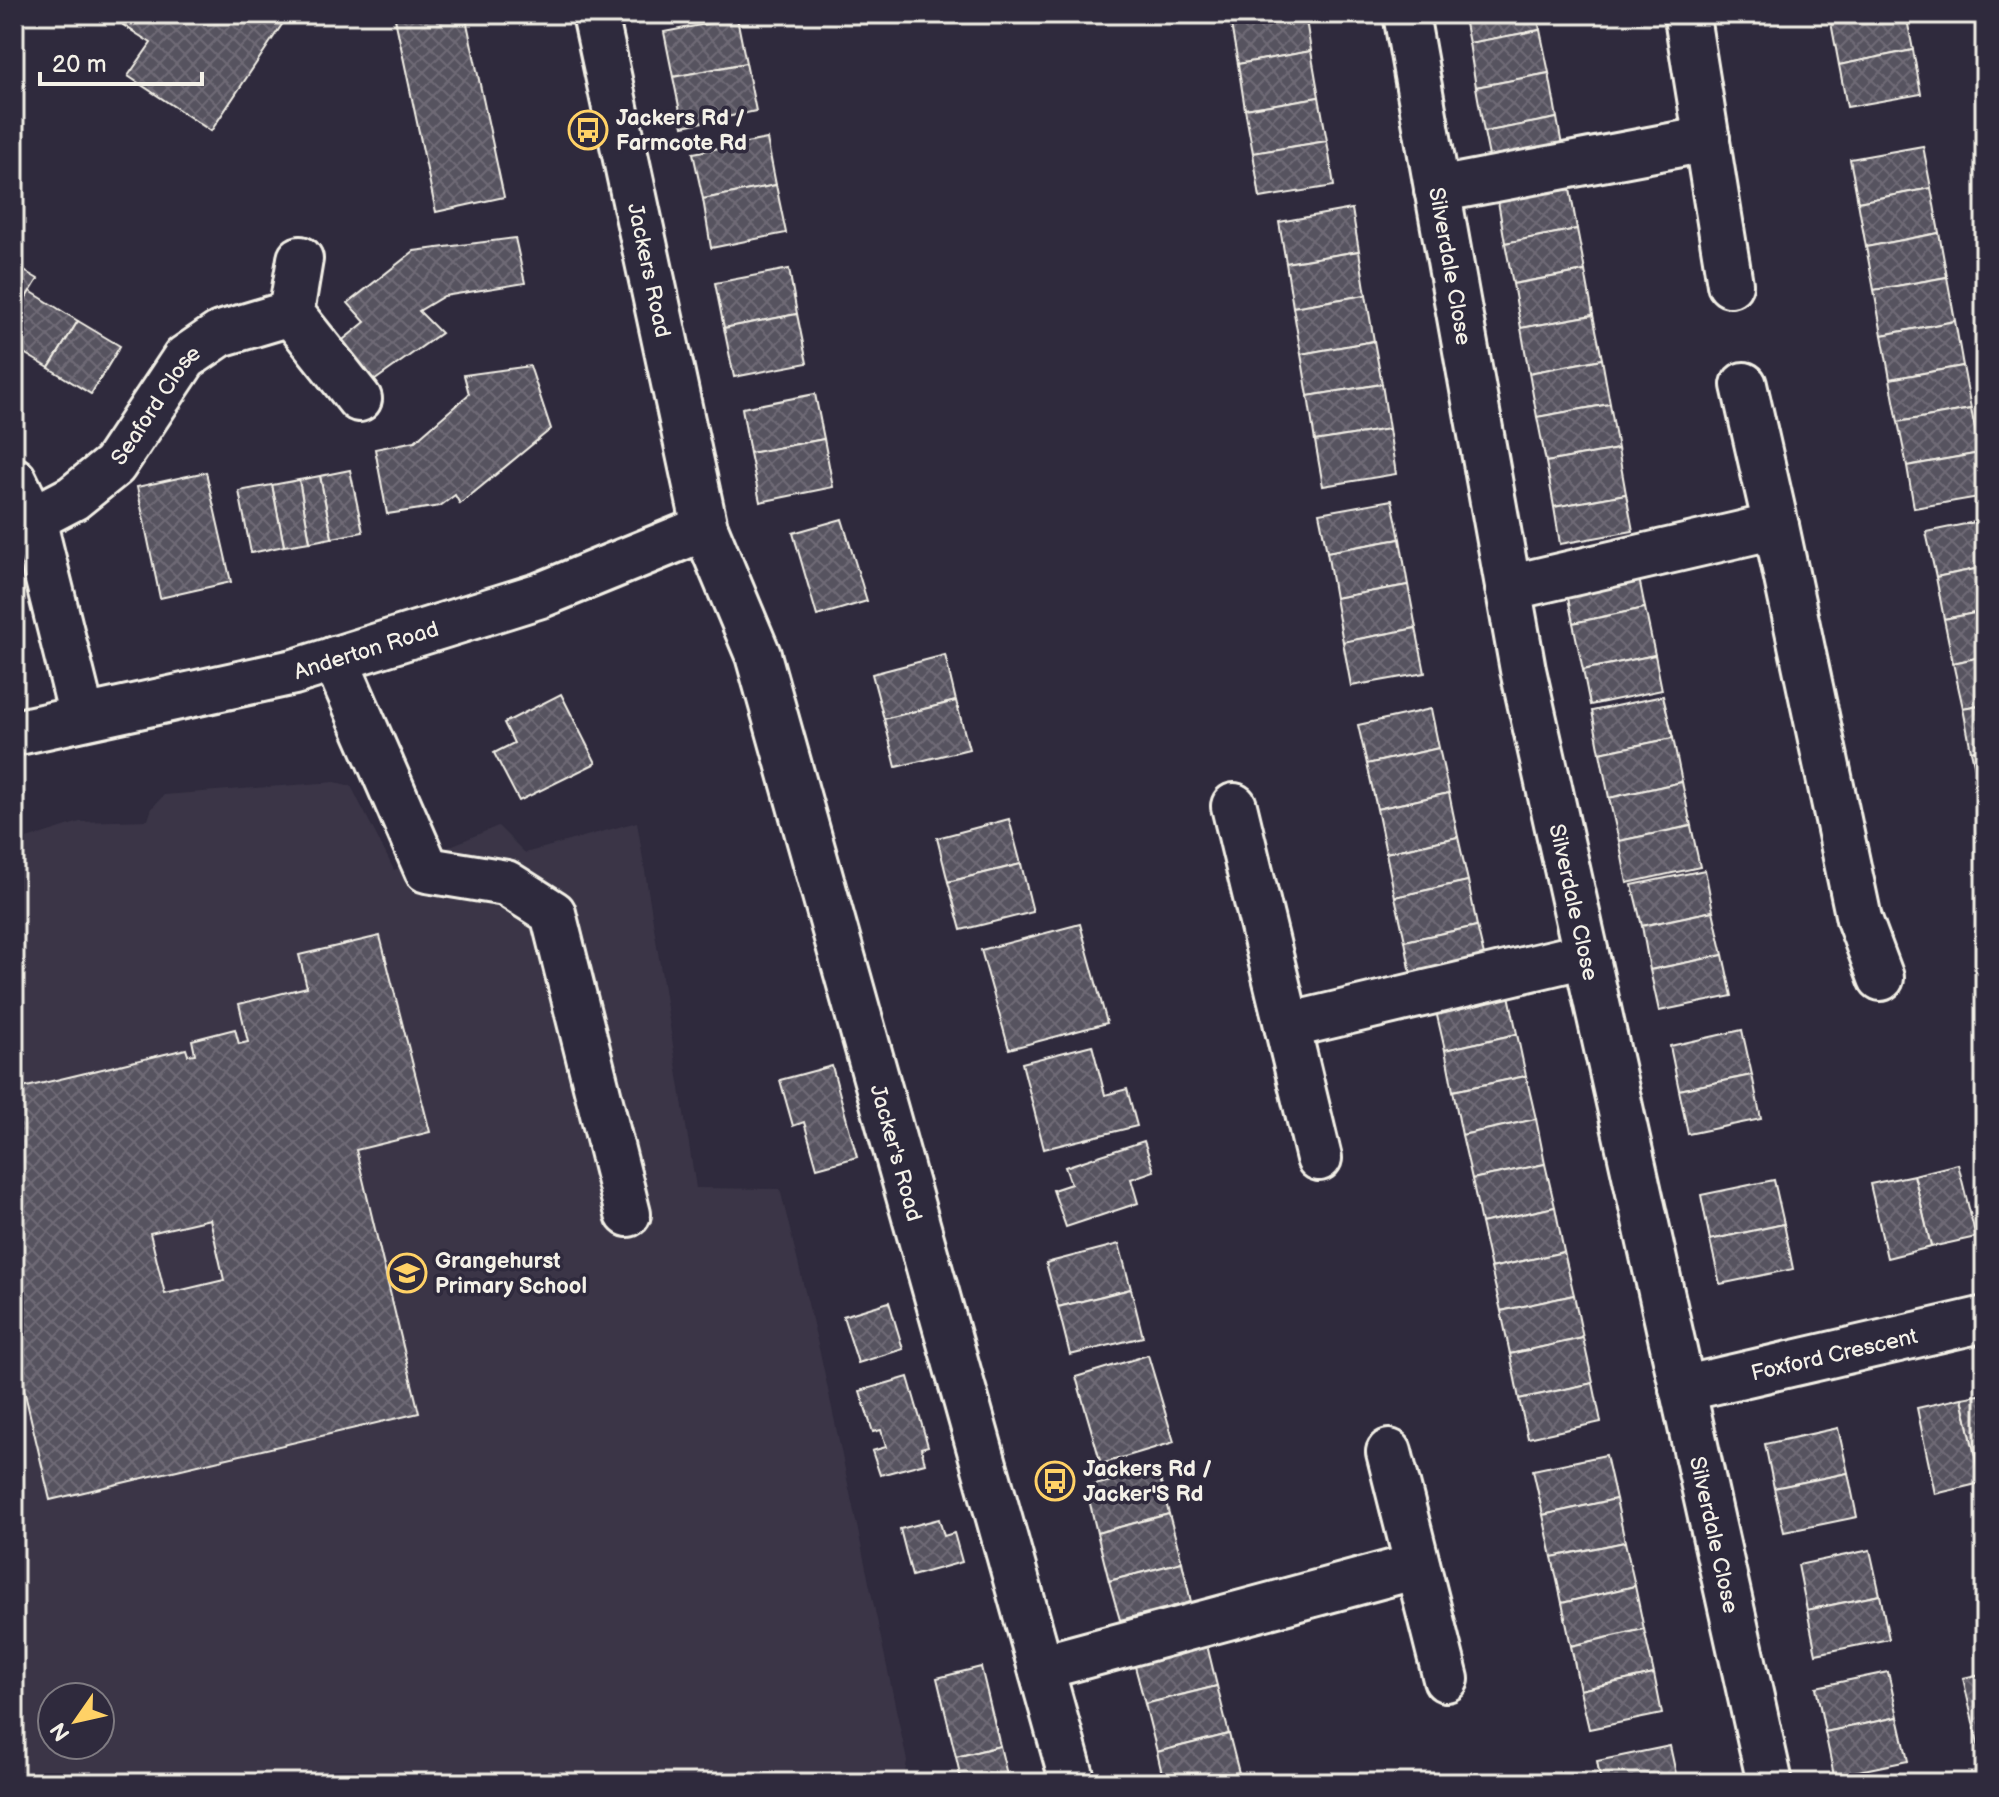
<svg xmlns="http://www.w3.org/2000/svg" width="1999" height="1797" viewBox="0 0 1999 1797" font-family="'Balsamiq Sans',sans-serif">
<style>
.built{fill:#3b3647;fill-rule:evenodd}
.building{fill:url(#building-cross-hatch);stroke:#f4f1e8;stroke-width:2;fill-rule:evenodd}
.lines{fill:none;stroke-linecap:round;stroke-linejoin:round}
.minor-casing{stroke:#f4f1e8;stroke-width:50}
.minor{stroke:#2f2a3d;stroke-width:44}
.labels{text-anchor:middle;stroke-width:7;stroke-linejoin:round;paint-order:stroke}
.poi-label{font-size:22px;font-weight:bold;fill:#f4f1e8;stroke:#2f2a3d;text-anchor:start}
.street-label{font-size:22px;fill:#f4f1e8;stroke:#2f2a3d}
</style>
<defs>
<pattern id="building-cross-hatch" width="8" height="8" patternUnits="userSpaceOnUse" patternTransform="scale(2)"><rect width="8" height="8" fill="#56525f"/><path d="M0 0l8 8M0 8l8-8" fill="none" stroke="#6f6b76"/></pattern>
</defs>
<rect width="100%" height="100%" fill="#2f2a3d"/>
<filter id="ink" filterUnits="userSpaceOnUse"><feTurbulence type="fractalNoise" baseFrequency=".0125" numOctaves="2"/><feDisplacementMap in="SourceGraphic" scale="16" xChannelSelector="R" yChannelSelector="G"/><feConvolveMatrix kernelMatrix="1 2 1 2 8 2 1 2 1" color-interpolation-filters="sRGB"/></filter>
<g filter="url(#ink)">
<!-- built -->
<path class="built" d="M335 782 351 786 394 870 498 826 525 853 637 822 696 1188 780 1189 821 1357 907 1761 903 1783H14V843L80 822 148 820 152 808 164 795ZM52 1697H100V1745H52Z"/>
<!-- building -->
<g class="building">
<polygon points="131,14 289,14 211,131 128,76 151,43 123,25"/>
<polygon points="394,14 465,14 504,197 436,212"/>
<polygon points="1230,14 1259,14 1230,19"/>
<polygon points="1259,14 1305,14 1311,51 1238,64 1230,19"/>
<polygon points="1463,14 1537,14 1540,30 1469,43"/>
<polygon points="1846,14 1906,14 1913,50 1839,65 1830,17"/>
<polygon points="737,18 746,63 673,77 664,32"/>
<polygon points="1540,30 1549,73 1476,87 1469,43"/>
<polygon points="1913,50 1921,94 1847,107 1839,65"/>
<polygon points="1311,51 1319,97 1245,109 1238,64"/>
<polygon points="746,63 756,111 683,126 673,77"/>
<polygon points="1549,73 1557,118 1484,132 1476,87"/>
<polygon points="1319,97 1327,141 1253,153 1245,109"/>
<polygon points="1557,118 1565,162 1493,176 1484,132"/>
<polygon points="767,139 776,185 703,199 693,153"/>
<polygon points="1327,141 1334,186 1260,198 1253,153"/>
<polygon points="1923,146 1931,188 1858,202 1850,159"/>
<polygon points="776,185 786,233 711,248 703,199"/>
<polygon points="1931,188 1939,233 1866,247 1858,202"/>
<polygon points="1570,189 1577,229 1505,243 1498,201"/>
<polygon points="1352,209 1359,251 1286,263 1279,222"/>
<polygon points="1577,229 1585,271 1513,284 1505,243"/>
<polygon points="1939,233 1947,277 1874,290 1866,247"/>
<polygon points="515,238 525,283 444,296 419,311 441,333 371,383 338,344 365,322 348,303 414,251"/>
<polygon points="1359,251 1366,295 1293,307 1286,263"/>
<polygon points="14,265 38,279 14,318"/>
<polygon points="789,269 797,314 724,328 715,283"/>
<polygon points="1585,271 1593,315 1521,328 1513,284"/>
<polygon points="1947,277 1955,321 1882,335 1874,290"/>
<polygon points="30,291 78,321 49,368 14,347 14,318"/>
<polygon points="1366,295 1374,341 1301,354 1293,307"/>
<polygon points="797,314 807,363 734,377 724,328"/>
<polygon points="1593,315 1602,359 1529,373 1521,328"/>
<polygon points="78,321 120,346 91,394 49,368"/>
<polygon points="1955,321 1963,366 1890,379 1882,335"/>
<polygon points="1374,341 1382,384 1308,396 1301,354"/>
<polygon points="1602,359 1610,404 1537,417 1529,373"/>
<polygon points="530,366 551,429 460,504 455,495 440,506 387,514 375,449 415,441 469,394 464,375"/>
<polygon points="1963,366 1971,409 1898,422 1890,379"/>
<polygon points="1382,384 1389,429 1315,441 1308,396"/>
<polygon points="815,394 824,439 750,453 742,408"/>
<polygon points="1610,404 1618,449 1546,462 1537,417"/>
<polygon points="1971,409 1980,453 1907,466 1898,422"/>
<polygon points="1389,429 1396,474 1323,486 1315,441"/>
<polygon points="824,439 833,487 760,502 750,453"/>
<polygon points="1618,449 1626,494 1554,507 1546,462"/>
<polygon points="1980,453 1985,496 1914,508 1907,466"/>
<polygon points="350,470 363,532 332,538 320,476"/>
<polygon points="206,472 231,582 160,598 137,487"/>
<polygon points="320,476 332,538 310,542 299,480"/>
<polygon points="299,480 310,542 284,546 272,485"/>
<polygon points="272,485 284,546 251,553 239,491"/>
<polygon points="1626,494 1633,531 1560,544 1554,507"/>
<polygon points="1392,500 1400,539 1327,552 1319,513"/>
<polygon points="842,519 867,601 817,616 793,533"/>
<polygon points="1985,520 1985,567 1936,577 1926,532"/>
<polygon points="1400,539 1408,585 1335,598 1327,552"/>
<polygon points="1985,567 1985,611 1944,619 1936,577"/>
<polygon points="1637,568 1645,608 1573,623 1565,583"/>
<polygon points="1408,585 1416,628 1343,642 1335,598"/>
<polygon points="1645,608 1655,655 1583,670 1573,623"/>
<polygon points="1985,611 1985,656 1953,663 1944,619"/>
<polygon points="1416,628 1425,673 1351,686 1343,642"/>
<polygon points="945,655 956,701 884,719 872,674"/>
<polygon points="1655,655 1662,690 1590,705 1583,670"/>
<polygon points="1985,656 1985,704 1963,708 1953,663"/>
<polygon points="561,694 596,763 519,801 494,753 514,743 504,723"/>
<polygon points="1663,696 1673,738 1600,753 1592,711"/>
<polygon points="956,701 969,749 896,767 884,719"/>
<polygon points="1985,704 1985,748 1971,751 1963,708"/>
<polygon points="1431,709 1439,748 1367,764 1358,725"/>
<polygon points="1673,738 1682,782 1609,798 1600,753"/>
<polygon points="1439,748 1449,793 1377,809 1367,764"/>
<polygon points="1985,748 1985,794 1981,795 1971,751"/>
<polygon points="1682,782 1691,826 1619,841 1609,798"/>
<polygon points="1449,793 1458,837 1386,853 1377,809"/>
<polygon points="1009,819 1021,864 948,882 937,838"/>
<polygon points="1691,826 1700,867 1627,883 1619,841"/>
<polygon points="1458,837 1468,881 1395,897 1386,853"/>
<polygon points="1021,864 1033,912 961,930 948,882"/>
<polygon points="1705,870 1713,911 1642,926 1632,885"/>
<polygon points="1468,881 1477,926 1405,941 1395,897"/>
<polygon points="1713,911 1723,955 1650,970 1642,926"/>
<polygon points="1080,924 1107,1023 1009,1049 981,950"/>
<polygon points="1477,926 1486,964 1412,980 1405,941"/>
<path d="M380 936 430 1132 356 1150 419 1413 50 1500 14 1347V1090L186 1049 188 1055 195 1054 192 1040 235 1029 239 1044 248 1042 239 1004 307 987 299 955ZM210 1219 224 1280 165 1294 150 1233Z"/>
<polygon points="1723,955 1732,996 1659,1011 1650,970"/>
<polygon points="1508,990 1517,1034 1445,1050 1435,1007"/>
<polygon points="1742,1030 1752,1075 1679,1090 1670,1046"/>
<polygon points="1517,1034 1526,1076 1453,1091 1445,1050"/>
<polygon points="1092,1045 1105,1095 1127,1089 1137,1126 1044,1149 1022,1063"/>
<polygon points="832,1066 857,1157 817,1168 804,1122 793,1126 780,1080"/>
<polygon points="1752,1075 1761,1119 1688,1134 1679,1090"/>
<polygon points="1526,1076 1536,1119 1462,1135 1453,1091"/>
<polygon points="1536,1119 1545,1164 1472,1179 1462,1135"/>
<polygon points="1144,1141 1154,1171 1131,1179 1138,1203 1066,1227 1053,1190 1071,1184 1065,1167"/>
<polygon points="1545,1164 1555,1207 1481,1223 1472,1179"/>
<polygon points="1958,1164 1976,1237 1931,1247 1914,1175"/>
<polygon points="1914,1175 1931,1247 1887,1258 1870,1184"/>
<polygon points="1774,1180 1784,1224 1710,1240 1701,1195"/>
<polygon points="1555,1207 1564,1252 1491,1268 1481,1223"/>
<polygon points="1784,1224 1793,1269 1720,1284 1710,1240"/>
<polygon points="1119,1244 1131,1289 1058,1307 1046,1263"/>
<polygon points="1564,1252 1574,1295 1501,1311 1491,1268"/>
<polygon points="1131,1289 1143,1337 1070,1355 1058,1307"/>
<polygon points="1574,1295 1583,1338 1510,1354 1501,1311"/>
<polygon points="889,1302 903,1349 858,1363 843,1316"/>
<polygon points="1583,1338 1593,1383 1519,1399 1510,1354"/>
<polygon points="1148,1355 1174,1442 1101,1464 1076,1377"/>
<polygon points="908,1377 928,1446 921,1448 925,1463 880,1475 872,1451 886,1447 881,1430 873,1432 860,1391"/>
<polygon points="1593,1383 1601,1422 1528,1438 1519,1399"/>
<polygon points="1985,1394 1985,1482 1981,1483 1962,1398"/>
<polygon points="1962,1398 1981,1483 1935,1494 1917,1408"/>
<polygon points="1838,1428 1848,1473 1774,1488 1765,1444"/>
<polygon points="1606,1455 1616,1499 1543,1515 1533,1470"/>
<polygon points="1158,1470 1169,1514 1097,1533 1086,1487"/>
<polygon points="1848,1473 1857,1517 1784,1532 1774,1488"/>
<polygon points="1616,1499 1625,1542 1552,1557 1543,1515"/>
<polygon points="1169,1514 1182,1562 1109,1581 1097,1533"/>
<polygon points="939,1519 944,1536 954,1533 962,1562 912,1576 900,1529"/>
<polygon points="1625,1542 1635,1586 1562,1603 1552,1557"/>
<polygon points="1870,1550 1880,1595 1807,1610 1798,1565"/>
<polygon points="1182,1562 1191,1602 1120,1620 1109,1581"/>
<polygon points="1635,1586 1644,1629 1571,1646 1562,1603"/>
<polygon points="1880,1595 1889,1639 1816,1654 1807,1610"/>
<polygon points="1644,1629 1654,1674 1580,1690 1571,1646"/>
<polygon points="1206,1641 1217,1686 1145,1704 1133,1659"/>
<polygon points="981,1667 1000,1746 956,1757 937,1678"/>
<polygon points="1888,1672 1898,1717 1825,1732 1816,1687"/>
<polygon points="1985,1673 1985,1761 1982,1762 1963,1678"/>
<polygon points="1654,1674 1662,1714 1589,1729 1580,1690"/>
<polygon points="1217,1686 1229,1734 1157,1752 1145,1704"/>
<polygon points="1898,1717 1908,1761 1834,1776 1825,1732"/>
<polygon points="1229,1734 1239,1773 1201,1783 1164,1783 1157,1752"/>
<polygon points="1000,1746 1009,1783 962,1783 956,1757"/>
<polygon points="1670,1746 1678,1783 1601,1783 1597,1761"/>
</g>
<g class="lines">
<!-- minor casing -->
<g class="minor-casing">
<g id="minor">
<path id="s1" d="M595 14 705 528 758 655 1073 1783"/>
<path id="s2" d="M1406 14 1523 670 1770 1783"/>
<polyline points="1687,17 1730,284"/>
<polyline points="1437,190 1707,139"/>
<polyline points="300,259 291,313 359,399"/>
<polyline points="1744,385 1776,526"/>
<polyline points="14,480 33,519"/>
<polyline points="1508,588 1776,526 1859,919 1881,978"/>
<polyline points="335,659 427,870 506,883 553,913 628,1214"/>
<path id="s3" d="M82 716 33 519 73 498 114 465 185 358 220 334 291 313"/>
<path id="s4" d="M14 733 294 672 541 595 705 528"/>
<polyline points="1234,806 1319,1158"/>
<polyline points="1287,1026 1586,955"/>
<path id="s5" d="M1682 1389 1985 1319"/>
<polyline points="1389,1452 1446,1679"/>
<polyline points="1042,1667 1417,1566"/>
</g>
</g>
<!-- minor -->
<use href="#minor" class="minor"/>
</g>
</g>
<!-- icons -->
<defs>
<g id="bus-ring" transform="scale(2)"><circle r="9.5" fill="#2f2a3d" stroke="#ffd166" stroke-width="1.5"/><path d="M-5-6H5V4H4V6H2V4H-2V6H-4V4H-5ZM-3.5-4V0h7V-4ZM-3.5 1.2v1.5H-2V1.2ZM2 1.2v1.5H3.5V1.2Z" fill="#ffd166"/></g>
<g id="school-ring" transform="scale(2)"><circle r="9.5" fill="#2f2a3d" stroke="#ffd166" stroke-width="1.5"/><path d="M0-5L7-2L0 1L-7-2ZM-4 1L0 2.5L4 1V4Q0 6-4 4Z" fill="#ffd166"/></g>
</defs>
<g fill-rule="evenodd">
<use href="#bus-ring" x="588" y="130"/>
<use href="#school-ring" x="407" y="1273"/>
<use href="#bus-ring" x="1055" y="1481"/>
</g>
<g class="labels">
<!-- poi labels -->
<g class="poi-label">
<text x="616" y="125">Jackers Rd /<tspan x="616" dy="25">Farmcote Rd</tspan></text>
<text x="435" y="1268">Grangehurst<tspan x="435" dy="25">Primary School</tspan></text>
<text x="1083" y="1476">Jackers Rd /<tspan x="1083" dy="25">Jacker'S Rd</tspan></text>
</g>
<!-- street labels -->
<g class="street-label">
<text dy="8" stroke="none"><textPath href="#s2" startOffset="256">Silverdale Close</textPath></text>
<text dy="8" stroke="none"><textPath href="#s1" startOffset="262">Jackers Road</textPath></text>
<text dy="8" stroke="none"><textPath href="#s3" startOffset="374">Seaford Close</textPath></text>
<text dy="8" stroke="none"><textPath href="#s4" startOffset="362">Anderton Road</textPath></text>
<text dy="8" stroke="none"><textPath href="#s2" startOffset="904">Silverdale Close</textPath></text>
<text dy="8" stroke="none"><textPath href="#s1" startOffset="1180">Jacker's Road</textPath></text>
<text dy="8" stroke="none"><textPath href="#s5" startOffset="156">Foxford Crescent</textPath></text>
<text dy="8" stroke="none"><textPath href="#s2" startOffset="1552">Silverdale Close</textPath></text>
</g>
</g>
<!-- margin -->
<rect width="1999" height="1797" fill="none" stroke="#2f2a3d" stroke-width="48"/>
<rect x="24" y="24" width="1951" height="1749" fill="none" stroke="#f4f1e8" stroke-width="3" filter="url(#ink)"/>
<!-- north arrow -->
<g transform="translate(76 1721) rotate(236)"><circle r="38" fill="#2f2a3d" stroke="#7e7a81" stroke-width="2"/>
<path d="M0-6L14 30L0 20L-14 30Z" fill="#ffd166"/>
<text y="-12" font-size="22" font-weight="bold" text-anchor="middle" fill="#f4f1e8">N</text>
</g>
<!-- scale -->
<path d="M40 72v12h162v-12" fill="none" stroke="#f4f1e8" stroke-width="4"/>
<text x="52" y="72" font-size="24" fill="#f4f1e8" stroke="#2f2a3d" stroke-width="6" paint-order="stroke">20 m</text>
</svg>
